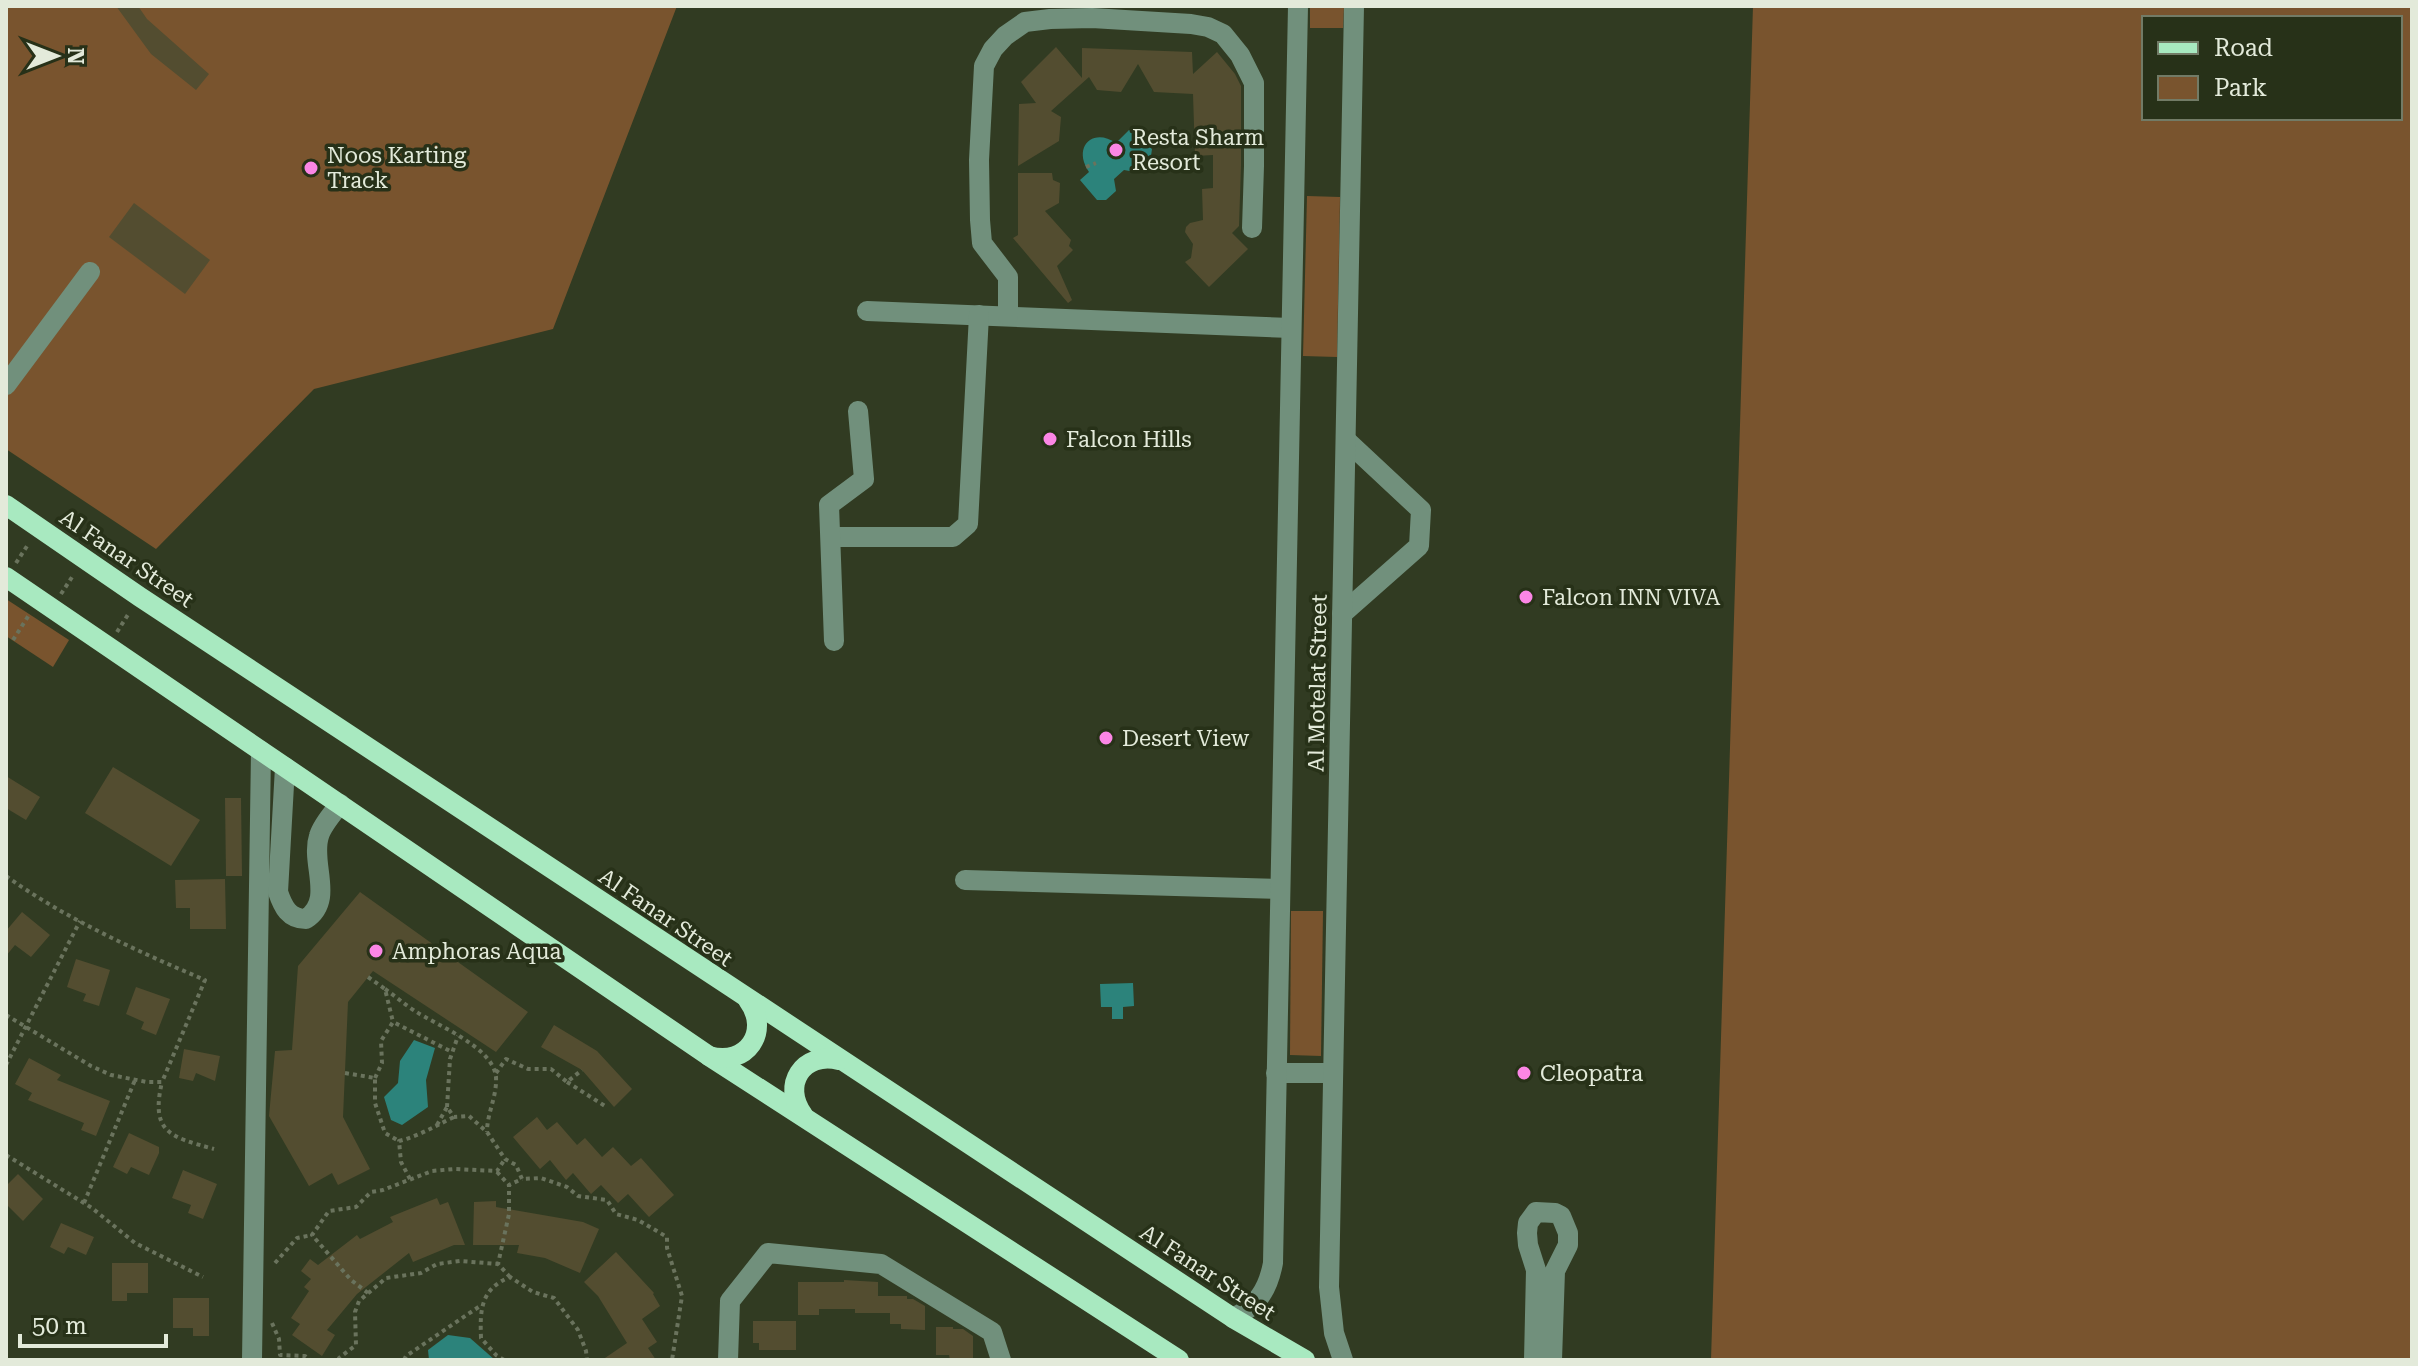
<svg xmlns="http://www.w3.org/2000/svg" width="2418" height="1366" viewBox="0 0 2418 1366" font-family="'Roboto Serif',serif">
<style>
.green{fill:#79542e;fill-rule:evenodd}
.water{fill:#2c837b}
.building{fill:#534d30}
.lines{fill:none;stroke-linecap:round;stroke-linejoin:round}
.path{stroke:#6a735d;stroke-width:4;stroke-dasharray:4 4;stroke-linecap:butt}
.minor{stroke:#71907c;stroke-width:20}
.major{stroke:#a8e9c0;stroke-width:20}
.poi-dot{fill:#fb86e5;stroke:#273118;stroke-width:3}
.labels{text-anchor:middle;stroke-width:7;stroke-linejoin:round;paint-order:stroke}
.poi-label{font-size:22px;fill:#e3eada;stroke:#273118;text-anchor:start}
.street-label{font-size:22px;fill:#e3eada;stroke:#273118}
</style>
<rect width="100%" height="100%" fill="#313b22"/>
<!-- green -->
<g class="green">
<polygon points="6,6 677,6 553,329 314,389 156,549 6,449"/>
<polygon points="1310,6 1344,6 1343,28 1310,28"/>
<path d="M1753 6H2412V1360H1711ZM2144 18H2400V118H2144Z"/>
<polygon points="1307,196 1340,197 1337,357 1303,356"/>
<polygon points="6,599 69,640 53,667 6,636"/>
<polygon points="1291,911 1323,911 1321,1056 1290,1055"/>
</g>
<!-- water -->
<g class="water">
<path d="M1129 130 1135 131 1152 149 1151 156 1135 172 1124 170 1114 179 1116 191 1106 200H1097L1080 180 1089 172C1072 147 1093 127 1116 143Z"/>
<polygon points="1133,983 1134,1006 1123,1007 1123,1019 1112,1019 1112,1007 1101,1007 1100,984"/>
<polygon points="414,1040 435,1048 426,1080 428,1107 402,1125 391,1120 384,1097 398,1083 400,1061"/>
<polygon points="448,1335 470,1338 495,1360 429,1360 428,1350"/>
</g>
<!-- building -->
<g class="building">
<polygon points="116,6 138,6 147,19 209,74 196,90 151,54"/>
<polygon points="1056,47 1082,78 1082,48 1192,52 1193,74 1217,52 1235,74 1241,86 1241,166 1239,226 1232,233 1248,249 1209,287 1185,262 1191,258 1193,244 1185,232 1186,227 1190,223 1203,220 1202,189 1213,188 1213,155 1195,156 1193,94 1154,92 1138,64 1121,92 1097,90 1089,77 1051,111 1061,117 1059,141 1018,166 1019,104 1036,103 1021,82"/>
<polygon points="1018,173 1052,173 1053,180 1060,183 1059,203 1045,211 1071,240 1069,246 1073,250 1057,266 1072,300 1068,303 1013,238 1018,235"/>
<polygon points="134,203 210,260 185,294 109,237"/>
<polygon points="113,767 200,820 171,866 85,813"/>
<polygon points="6,776 40,797 26,820 6,808"/>
<polygon points="225,798 241,798 242,876 226,876"/>
<polygon points="225,879 226,929 190,929 190,908 176,908 175,880"/>
<polygon points="360,892 528,1012 496,1052 373,971 348,1002 343,1117 370,1169 338,1185 332,1173 309,1186 269,1116 275,1051 292,1050 298,966"/>
<polygon points="22,912 50,935 31,957 15,945 6,956 6,931"/>
<polygon points="76,959 110,970 99,1006 83,1001 86,994 67,987"/>
<polygon points="136,987 170,999 156,1035 141,1029 144,1022 126,1014"/>
<polygon points="554,1025 597,1051 632,1089 614,1107 582,1070 541,1047"/>
<polygon points="184,1049 220,1056 215,1081 196,1073 193,1081 179,1078"/>
<polygon points="29,1058 61,1075 57,1080 110,1101 96,1136 81,1130 84,1123 28,1100 32,1093 15,1084"/>
<polygon points="537,1117 547,1130 557,1122 577,1145 585,1138 602,1157 613,1147 631,1166 641,1158 674,1195 649,1217 628,1194 618,1203 601,1185 591,1194 573,1173 566,1180 550,1160 540,1169 513,1137"/>
<polygon points="129,1133 159,1147 159,1153 149,1175 131,1167 127,1174 113,1167"/>
<polygon points="183,1170 217,1184 203,1219 188,1213 191,1205 172,1198"/>
<polygon points="18,1174 43,1199 23,1221 6,1204 6,1186"/>
<polygon points="437,1198 440,1205 448,1202 465,1245 454,1245 413,1262 409,1253 357,1294 327,1330 335,1335 322,1356 292,1335 300,1324 291,1318 309,1291 304,1287 311,1279 301,1271 310,1259 318,1265 357,1235 360,1239 393,1222 390,1217"/>
<polygon points="496,1201 496,1207 583,1222 599,1229 580,1273 545,1258 517,1253 519,1245 473,1245 474,1202"/>
<polygon points="61,1223 94,1237 86,1255 68,1247 64,1254 50,1247"/>
<polygon points="616,1252 654,1293 653,1294 660,1306 642,1319 657,1342 648,1348 656,1360 602,1360 627,1343 598,1296 584,1282"/>
<polygon points="112,1263 148,1263 148,1293 127,1293 127,1301 112,1301"/>
<polygon points="844,1280 878,1282 878,1296 907,1296 907,1299 913,1299 925,1306 925,1330 901,1329 901,1324 890,1324 890,1313 855,1313 855,1309 819,1309 819,1315 798,1315 798,1282 844,1282"/>
<polygon points="173,1298 209,1298 209,1336 193,1336 193,1328 173,1328"/>
<polygon points="753,1321 796,1321 796,1350 759,1350 759,1343 753,1343"/>
<polygon points="936,1327 953,1327 953,1329 963,1329 973,1336 973,1360 950,1360 949,1355 936,1355"/>
</g>
<g class="lines">
<!-- path -->
<g class="path">
<polyline points="1086,167 1096,163"/>
<polyline points="16,563 29,543"/>
<polyline points="61,594 74,574"/>
<polyline points="117,632 129,613"/>
<polyline points="13,640 29,615"/>
<path d="M6 876C66 919 137 951 205 980L162 1082"/>
<polyline points="368,977 385,989 393,1022"/>
<path d="M385 989C395 996 404 1004 415 1011 438 1026 493 1047 496 1077 497 1097 487 1113 487 1132"/>
<path d="M6 1015 91 1066 111 1075 147 1082H162C150 1133 171 1137 214 1149"/>
<polyline points="6,1065 80,921"/>
<polyline points="345,1073 375,1078 375,1103 385,1133 399,1141"/>
<polyline points="496,1073 506,1059 528,1069 551,1069 567,1082 582,1070"/>
<polyline points="375,1078 382,1063 381,1041 393,1022 452,1052"/>
<polyline points="567,1082 605,1106"/>
<polyline points="447,1107 450,1059 458,1036"/>
<polyline points="437,1125 447,1107 454,1117 469,1116 487,1132 505,1159 516,1165 522,1179 541,1178 567,1187 578,1196 607,1200 616,1214 638,1220 667,1237 667,1248 682,1296 672,1360"/>
<polyline points="6,1155 92,1208 135,1243 203,1277"/>
<polyline points="497,1172 509,1185"/>
<path d="M410 1179 401 1162 399 1141C419 1136 435 1126 454 1117"/>
<polyline points="84,1203 135,1080"/>
<polyline points="275,1263 297,1238 312,1235"/>
<polyline points="510,1277 498,1264 509,1214 509,1185 522,1179"/>
<polyline points="368,1293 351,1280 312,1235 329,1211 356,1207 371,1192 383,1190 432,1171 454,1169 497,1171 505,1159"/>
<polyline points="272,1323 279,1339 280,1355 305,1356 310,1360"/>
<polyline points="339,1360 339,1358 356,1345 355,1312 359,1301 386,1278 421,1273 437,1264 460,1261 498,1264"/>
<polyline points="404,1360 406,1356 480,1306"/>
<path d="M504 1360 496 1355 481 1338C480 1311 480 1289 510 1277L533 1292 554 1298 578 1330 586 1351 587 1360"/>
</g>
<!-- minor -->
<g class="minor">
<polyline points="867,311 1291,328"/>
<polyline points="1008,316 1008,277 982,243 980,220 979,160 984,66 993,49 1005,36 1025,22 1050,19 1092,18 1191,24 1208,27 1223,34 1240,55 1254,83 1254,166 1252,228"/>
<polyline points="6,385 90,272"/>
<polyline points="831,537 953,537 968,524 979,315"/>
<polyline points="1342,614 1419,546 1421,510 1346,440"/>
<polyline points="834,641 829,505 864,479 858,411"/>
<path d="M285 767 278 892C283 907 289 919 306 919 335 900 310 863 319 836 322 825 333 813 340 804"/>
<polyline points="965,880 1280,889"/>
<polyline points="1276,1073 1333,1073"/>
<path d="M1233 1318C1257 1306 1268 1290 1273 1263L1298 6"/>
<polyline points="252,1360 261,751"/>
<polyline points="728,1360 730,1301 768,1253 881,1264 992,1332 1001,1360"/>
<polyline points="1343,1360 1334,1333 1329,1287 1354,6"/>
<polyline points="1534,1360 1536,1270 1528,1245 1527,1233 1528,1223 1536,1212 1555,1213 1561,1216 1568,1233 1568,1245 1555,1271 1552,1360"/>
</g>
<!-- major -->
<g class="major">
<polyline points="6,505 140,597 1233,1318 1305,1360"/>
<polyline points="6,577 709,1056 1179,1360"/>
<path d="M709 1056C747 1067 771 1031 748 1000"/>
<path d="M803 1115C781 1085 803 1051 839 1060"/>
</g>
</g>
<!-- markers -->
<g class="poi-dot">
<circle cx="1116" cy="150" r="8"/>
<circle cx="311" cy="168" r="8"/>
<circle cx="1050" cy="439" r="8"/>
<circle cx="1526" cy="597" r="8"/>
<circle cx="1106" cy="738" r="8"/>
<circle cx="376" cy="951" r="8"/>
<circle cx="1524" cy="1073" r="8"/>
</g>
<g class="labels">
<!-- poi labels -->
<g class="poi-label">
<text x="1132" y="145">Resta Sharm<tspan x="1132" dy="25">Resort</tspan></text>
<text x="327" y="163">Noos Karting<tspan x="327" dy="25">Track</tspan></text>
<text x="1066" y="447">Falcon Hills</text>
<text x="1542" y="605">Falcon INN VIVA</text>
<text x="1122" y="746">Desert View</text>
<text x="392" y="959">Amphoras Aqua</text>
<text x="1540" y="1081">Cleopatra</text>
</g>
<!-- street labels -->
<g class="street-label">
<text transform="translate(127 558) rotate(34)" y="8">Al Fanar Street</text>
<text transform="translate(1317 683) rotate(-89)" y="8">Al Motelat Street</text>
<text transform="translate(666 917) rotate(34)" y="8">Al Fanar Street</text>
<text transform="translate(1208 1272) rotate(33)" y="8">Al Fanar Street</text>
</g>
</g>
<!-- border -->
<rect width="2418" height="1366" fill="none" stroke="#e3eada" stroke-width="16"/>
<!-- legend -->
<rect x="2142" y="16" width="260" height="104" fill="#273118" stroke="#727b66" stroke-width="2"/>
<rect x="2158" y="42" width="40" height="12" fill="#a8e9c0" stroke="#727b66" stroke-width="2"/>
<text x="2214" y="56" font-size="24" fill="#e3eada">Road</text>
<rect x="2158" y="76" width="40" height="24" fill="#79542e" stroke="#727b66" stroke-width="2"/>
<text x="2214" y="96" font-size="24" fill="#e3eada">Park</text>
<!-- north arrow -->
<g transform="translate(56 56) rotate(90)" stroke="#273118" stroke-width="6" paint-order="stroke">
<path d="M0-6L14 30L0 20L-14 30Z" fill="#e3eada"/>
<text y="-12" font-size="22" font-weight="bold" text-anchor="middle" fill="#e3eada">N</text>
</g>
<!-- scale -->
<path d="M20 1334v12h146v-12" fill="none" stroke="#e3eada" stroke-width="4"/>
<text x="32" y="1334" font-size="24" fill="#e3eada" stroke="#273118" stroke-width="6" paint-order="stroke">50 m</text>
</svg>
